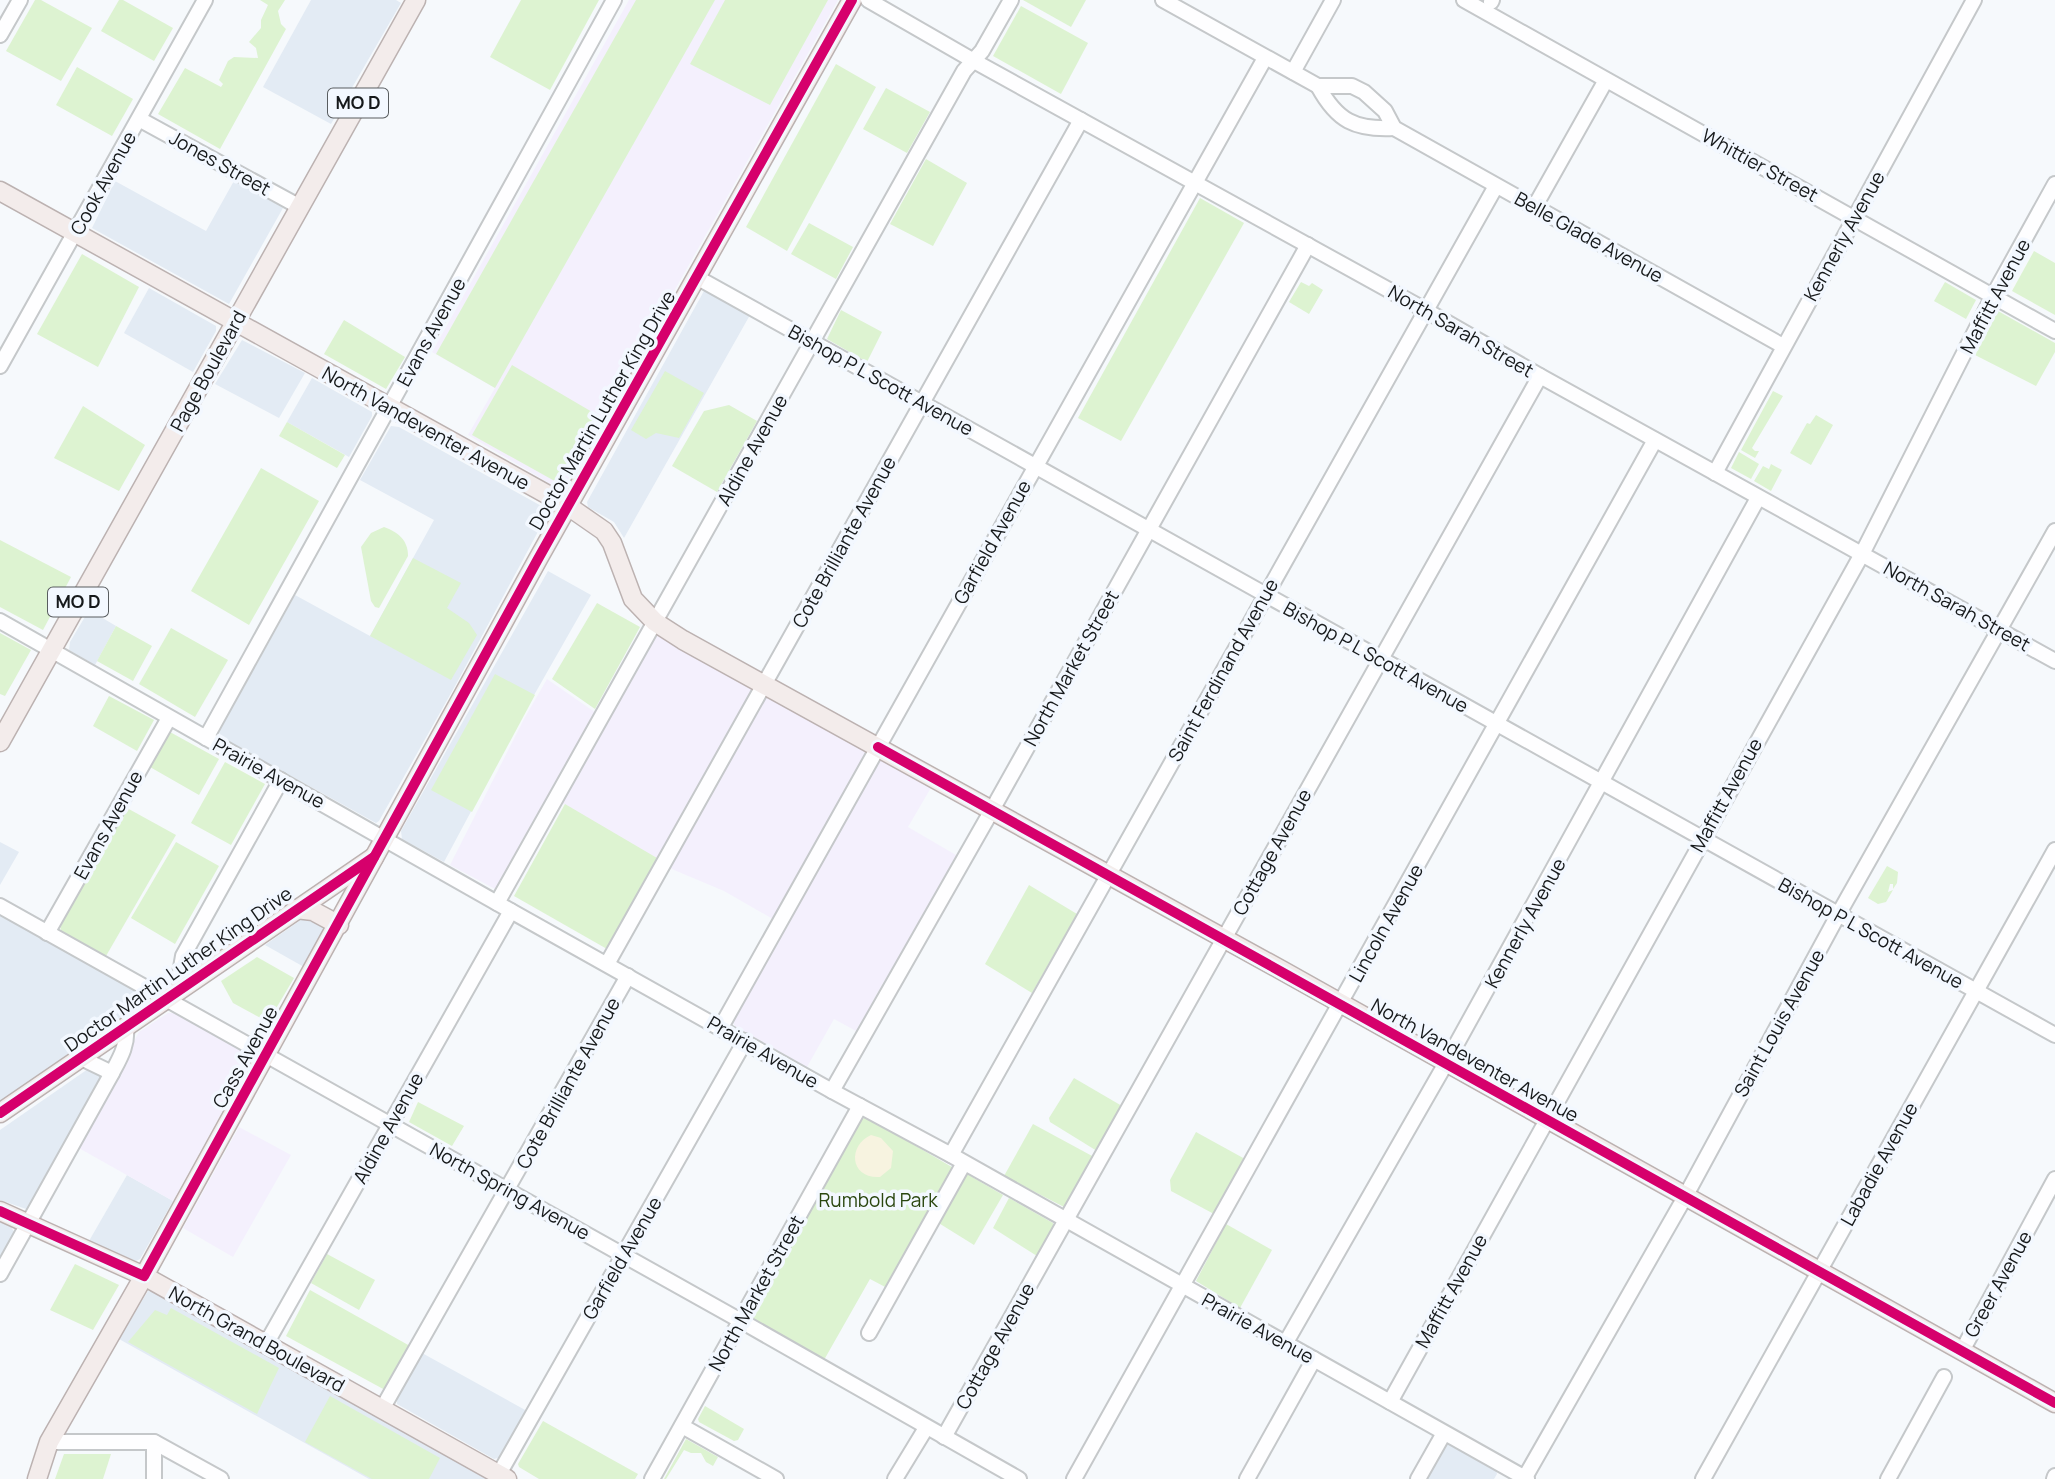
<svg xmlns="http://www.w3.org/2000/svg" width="2055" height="1479" viewBox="0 0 2055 1479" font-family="Manrope,sans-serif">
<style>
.built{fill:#e3ebf4}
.industrial{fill:#f4f0fd}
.green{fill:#ddf3d1}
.sand{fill:#f7f3e0}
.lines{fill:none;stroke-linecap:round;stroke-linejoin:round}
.minor-casing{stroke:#c5c8ca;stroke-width:18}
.major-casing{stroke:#bcb2b1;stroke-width:21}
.minor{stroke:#fefeff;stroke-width:14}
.major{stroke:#f3eceb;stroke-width:18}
.cycleway-casing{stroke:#f3f8ff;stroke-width:15}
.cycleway{stroke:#d6006c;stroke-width:10}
.labels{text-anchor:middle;stroke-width:7;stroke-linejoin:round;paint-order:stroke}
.shield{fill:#f3f8ff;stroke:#585c5f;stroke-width:2}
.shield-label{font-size:18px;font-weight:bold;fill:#16191b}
.street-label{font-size:19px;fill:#16191b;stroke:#f3f8ff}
.park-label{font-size:19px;fill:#2a460f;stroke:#f3f8ff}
</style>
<rect width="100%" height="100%" fill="#f6f9fc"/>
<!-- built -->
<g class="built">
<polygon points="311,0 396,0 401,3 331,124 263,87"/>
<polygon points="235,179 283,208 229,304 92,228 115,181 206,231"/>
<polygon points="149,288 216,326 216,331 193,372 124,333"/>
<polygon points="704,291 750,315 624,538 614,522 588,507 587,502"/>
<polygon points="242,340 305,373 279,418 215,384"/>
<polygon points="312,378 372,412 372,416 349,457 287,422"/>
<polygon points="391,426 399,427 545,508 548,513 455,686 379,821 376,823 221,737 219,732 295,595 370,636 434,520 360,480"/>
<polygon points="548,571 591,595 521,718 444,862 402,839 401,831"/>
<polygon points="89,610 116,626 95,665 69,650 70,642"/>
<polygon points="0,842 19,852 0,885"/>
<polygon points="0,915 145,996 141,1003 0,1102"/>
<polygon points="308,915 323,923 326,928 304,967 265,945"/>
<polygon points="88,1069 100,1074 102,1079 29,1210 0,1200 0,1130"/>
<polygon points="127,1175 173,1201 140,1259 136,1261 89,1241"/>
<polygon points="0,1222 11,1227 15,1233 0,1264"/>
<polygon points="148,1291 153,1292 488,1479 369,1479 119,1339"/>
<polygon points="422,1353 527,1411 501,1457 494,1459 397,1404 397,1399"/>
<polygon points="1450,1444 1496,1468 1497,1474 1494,1479 1426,1479 1445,1446"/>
</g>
<!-- industrial -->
<g class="industrial">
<polygon points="629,0 838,0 565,485 559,489 468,435 495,388 432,352"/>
<polygon points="650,632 747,682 932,786 908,827 956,855 937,892 875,997 858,1032 834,1019 807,1067 735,1026 733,1022 785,926 724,891 674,870 550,796 497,890 450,865 524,719 547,679 602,717"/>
<polygon points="168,1013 177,1013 249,1054 251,1059 173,1201 77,1147 139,1032"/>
<polygon points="239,1127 291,1155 233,1257 183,1228"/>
</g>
<!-- green -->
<g class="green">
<polygon points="35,0 41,0 92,28 61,81 6,51"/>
<polygon points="119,0 123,0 173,28 154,61 101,31"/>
<polygon points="260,0 285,0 278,11 281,24 286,29 220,149 158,114 185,68 221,87 223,84 219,80 228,61 234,57 258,58 256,48 249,42 261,28 261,20 268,5"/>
<polygon points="521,0 599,0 550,90 490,57"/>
<polygon points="636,0 715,0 495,388 436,354"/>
<polygon points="725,0 828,0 770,105 690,64"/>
<polygon points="1023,0 1086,0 1071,27"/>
<polygon points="1021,6 1088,43 1061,94 993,56"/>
<polygon points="836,64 876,87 787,251 746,227"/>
<polygon points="77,67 133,99 112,136 56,105"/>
<polygon points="886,88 930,112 907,153 863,129"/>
<polygon points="926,159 967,183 933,246 890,224"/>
<polygon points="1200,198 1244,223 1121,441 1078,418"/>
<polygon points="809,223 853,247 836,279 791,254"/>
<polygon points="2034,251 2055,263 2055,315 2012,291"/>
<polygon points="82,254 139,287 98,367 37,334"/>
<polygon points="1301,282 1309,286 1312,283 1323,290 1309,314 1289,302"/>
<polygon points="1945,282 1976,300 1966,319 1934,301"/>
<polygon points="841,310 882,332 867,362 827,339"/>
<polygon points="1998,311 2055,343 2055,352 2036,386 1975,355"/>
<polygon points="344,320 405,357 386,389 324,354"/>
<polygon points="512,365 599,416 560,484 472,435"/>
<polygon points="665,371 704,393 679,438 656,433 646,439 631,430"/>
<polygon points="1773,391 1783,396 1752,448 1755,451 1759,451 1755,458 1741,450"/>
<polygon points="729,405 757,421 717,492 672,466 704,411"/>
<polygon points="83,406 145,445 119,491 54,458"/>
<polygon points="1816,415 1833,425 1811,465 1790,453 1807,423 1810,424"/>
<polygon points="287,422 345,455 337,468 279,436"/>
<polygon points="1739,452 1759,464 1751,479 1731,468"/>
<polygon points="1771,464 1782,470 1771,491 1754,481 1763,466 1769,469"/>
<polygon points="261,468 319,501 249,625 191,591"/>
<path d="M384 527C398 532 408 540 408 556L379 608 375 607 371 601 361 547 371 533Z"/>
<polygon points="0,540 71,577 43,630 0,607"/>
<polygon points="413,558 461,583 447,608 469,623 477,635 451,680 370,636"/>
<polygon points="597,603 640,627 595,709 552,679"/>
<polygon points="116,626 152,646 133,681 97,661"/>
<polygon points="171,628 228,660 195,717 139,684"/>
<polygon points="0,633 31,650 5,696 0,694"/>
<polygon points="495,674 535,695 472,812 431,790"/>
<polygon points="109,696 154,720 137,751 93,726"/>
<polygon points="170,732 219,759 199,795 150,767"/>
<polygon points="225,762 265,784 231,845 191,823"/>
<polygon points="565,804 657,858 607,949 514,896"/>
<polygon points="127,808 176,835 106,956 61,931 60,926"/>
<polygon points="176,842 219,866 175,944 131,918"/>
<polygon points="1887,866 1898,872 1897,883 1893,889 1893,884 1890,884 1888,892 1893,890 1886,902 1878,904 1868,898"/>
<polygon points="1029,885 1077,914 1032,993 985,964"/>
<polygon points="257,957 294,978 268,1022 233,1003 221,981"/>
<polygon points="1074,1078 1122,1106 1097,1151 1050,1122 1049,1118"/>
<polygon points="418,1102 464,1126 452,1146 409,1122"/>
<polygon points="864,1118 868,1118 957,1170 889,1289 870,1279 824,1360 753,1319 751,1314 861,1120"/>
<polygon points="1033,1124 1094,1157 1064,1207 1004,1176"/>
<polygon points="1196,1132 1245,1159 1214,1214 1171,1191 1170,1180"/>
<polygon points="967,1174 1003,1195 974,1245 937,1222"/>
<polygon points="1009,1198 1053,1223 1054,1228 1037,1256 993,1228"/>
<polygon points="1226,1224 1272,1250 1240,1308 1196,1281"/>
<polygon points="327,1254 375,1280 359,1310 311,1283"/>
<polygon points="75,1264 119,1285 93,1330 50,1310"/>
<polygon points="310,1290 410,1346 385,1390 286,1336"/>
<polygon points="171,1308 279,1368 257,1414 128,1342 155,1310 167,1315"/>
<polygon points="330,1396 440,1458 429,1479 372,1479 305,1442"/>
<polygon points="705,1406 744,1429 738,1440 734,1441 699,1422 698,1419"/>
<polygon points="543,1421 638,1474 635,1479 539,1479 519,1467 518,1464"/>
<polygon points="686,1439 718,1457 713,1466 706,1462 701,1453 691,1453 684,1450 666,1479 664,1479"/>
<polygon points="64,1454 111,1454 103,1479 55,1479"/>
</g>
<!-- sand -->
<path class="sand" d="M871 1135 881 1138 893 1151 891 1168 880 1177C850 1179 847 1146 871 1135Z"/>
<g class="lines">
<!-- minor casing -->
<g class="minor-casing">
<g id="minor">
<polyline points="868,0 974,61 1425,310 1540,376 2055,661"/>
<polyline points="1163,0 1318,86 1352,86 1364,92 1385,111 1394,128 1783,346"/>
<polyline points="1464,0 2055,331"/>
<polyline points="1491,2 1492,0"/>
<polyline points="0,35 20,0"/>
<polyline points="1293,72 1333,0"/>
<path d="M1318 86C1337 121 1355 130 1394 128"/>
<polyline points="139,119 300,207"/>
<polyline points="1535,206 1606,80"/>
<polyline points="698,278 2055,1035"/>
<polyline points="0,366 205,0"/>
<polyline points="1715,473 1974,0"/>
<polyline points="0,621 511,911 832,1091 951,1155 1527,1479"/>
<polyline points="206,738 614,0"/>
<polyline points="497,903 964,71 982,51 1011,0"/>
<polyline points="0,906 741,1321 1019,1479"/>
<polyline points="47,933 169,718"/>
<polyline points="607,964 1081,120"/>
<polyline points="183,988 180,973 183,956 281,780"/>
<polyline points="721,1027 1265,58"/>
<polyline points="81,1058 112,1073"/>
<polyline points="832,1091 992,810 1308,245"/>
<polyline points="951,1155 1496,186"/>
<path d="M0 1274 112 1073C120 1058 128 1045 126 1027"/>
<polyline points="869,1333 964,1163"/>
<polyline points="266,1344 511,911"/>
<polyline points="1285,1344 1446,1063 1758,498"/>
<polyline points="1962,1351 2055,1179"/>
<polyline points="1390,1402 1862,554 1993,296 2055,184"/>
<polyline points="382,1409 628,976"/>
<polyline points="682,1426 776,1479"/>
<polyline points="944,1437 1540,376"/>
<polyline points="49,1442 154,1442 221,1479"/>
<polyline points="154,1442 154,1479"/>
<polyline points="499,1474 745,1041"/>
<polyline points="652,1479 860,1106"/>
<polyline points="895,1479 926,1428"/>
<polyline points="1074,1479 1655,440"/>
<polyline points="1247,1479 1314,1359"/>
<polyline points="1418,1479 1444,1433"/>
<polyline points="1524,1479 1685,1197 1838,915 2055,531"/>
<polyline points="1703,1479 2055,850"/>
<polyline points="1888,1479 1944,1377"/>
<polyline points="2054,1479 2055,1476"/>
</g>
</g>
<!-- major casing -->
<g class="major-casing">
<g id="major">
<polyline points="0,191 568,506 604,531 612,543 633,599 655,622 683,640 1283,971 2055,1403"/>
<polyline points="0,742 416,0"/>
<polyline points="296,909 313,911 339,925"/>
<polyline points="0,1113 374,857"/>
<polyline points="0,1211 144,1276 507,1479"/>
<polyline points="37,1479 49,1442 144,1276 538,559 852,0"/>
</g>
</g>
<!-- minor -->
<use href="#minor" class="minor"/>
<!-- major -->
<use href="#major" class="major"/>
<!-- cycleway casing -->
<g class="cycleway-casing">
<g id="cycleway">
<polyline points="878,747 2055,1403"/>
<polyline points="0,1113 374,857"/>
<polyline points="0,1211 144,1276 538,559 852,0"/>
</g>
</g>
<!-- cycleway -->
<use href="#cycleway" class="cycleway"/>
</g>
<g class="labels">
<!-- shield labels -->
<g class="shield">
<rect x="328" y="88.5" width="60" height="29" rx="5"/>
<rect x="48" y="587.5" width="60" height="29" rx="5"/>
</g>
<g class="shield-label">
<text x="358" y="109">MO D</text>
<text x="78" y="608">MO D</text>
</g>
<!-- street labels -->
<g class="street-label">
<text transform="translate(220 163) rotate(29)" y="7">Jones Street</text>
<text transform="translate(1760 165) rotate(29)" y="7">Whittier Street</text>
<text transform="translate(103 183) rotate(-61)" y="7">Cook Avenue</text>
<text transform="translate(1844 236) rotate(-61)" y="7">Kennerly Avenue</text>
<text transform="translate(1589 237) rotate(29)" y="7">Belle Glade Avenue</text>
<text transform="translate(1995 296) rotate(-62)" y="7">Maffitt Avenue</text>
<text transform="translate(1461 331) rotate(30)" y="7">North Sarah Street</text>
<text transform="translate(431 332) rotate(-61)" y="7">Evans Avenue</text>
<text transform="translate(208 371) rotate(-61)" y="7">Page Boulevard</text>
<text transform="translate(881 380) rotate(29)" y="7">Bishop P L Scott Avenue</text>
<text transform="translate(602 410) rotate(-60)" y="7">Doctor Martin Luther King Drive</text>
<text transform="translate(426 428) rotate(29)" y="7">North Vandeventer Avenue</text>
<text transform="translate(752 450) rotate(-61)" y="7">Aldine Avenue</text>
<text transform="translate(844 542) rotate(-61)" y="7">Cote Brilliante Avenue</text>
<text transform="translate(992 542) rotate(-61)" y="7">Garfield Avenue</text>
<text transform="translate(1957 606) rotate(29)" y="7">North Sarah Street</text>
<text transform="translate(1376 657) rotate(29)" y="7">Bishop P L Scott Avenue</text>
<text transform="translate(1071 668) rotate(-61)" y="7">North Market Street</text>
<text transform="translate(1223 670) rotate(-61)" y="7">Saint Ferdinand Avenue</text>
<text transform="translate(269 773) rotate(29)" y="7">Prairie Avenue</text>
<text transform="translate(1726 795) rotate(-61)" y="7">Maffitt Avenue</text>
<text transform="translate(108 825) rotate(-61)" y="7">Evans Avenue</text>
<text transform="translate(1272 852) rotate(-61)" y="7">Cottage Avenue</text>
<text transform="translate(1386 923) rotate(-61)" y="7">Lincoln Avenue</text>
<text transform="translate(1525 923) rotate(-61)" y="7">Kennerly Avenue</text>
<text transform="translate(1871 933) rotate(29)" y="7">Bishop P L Scott Avenue</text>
<text transform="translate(178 969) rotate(-35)" y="7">Doctor Martin Luther King Drive</text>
<text transform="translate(1779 1023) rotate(-61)" y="7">Saint Louis Avenue</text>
<text transform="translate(763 1052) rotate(30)" y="7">Prairie Avenue</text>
<text transform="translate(245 1057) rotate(-61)" y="7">Cass Avenue</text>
<text transform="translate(1475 1060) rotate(29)" y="7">North Vandeventer Avenue</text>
<text transform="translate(568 1083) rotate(-61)" y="7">Cote Brilliante Avenue</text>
<text transform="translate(388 1128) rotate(-61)" y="7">Aldine Avenue</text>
<text transform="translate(1879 1164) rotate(-61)" y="7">Labadie Avenue</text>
<text transform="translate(510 1191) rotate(29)" y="7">North Spring Avenue</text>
<text transform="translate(622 1258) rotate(-60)" y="7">Garfield Avenue</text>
<text transform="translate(1998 1284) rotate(-61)" y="7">Greer Avenue</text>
<text transform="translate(1451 1291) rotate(-61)" y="7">Maffitt Avenue</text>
<text transform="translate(756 1293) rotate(-61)" y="7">North Market Street</text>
<text transform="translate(1258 1328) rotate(29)" y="7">Prairie Avenue</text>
<text transform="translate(257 1339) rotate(29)" y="7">North Grand Boulevard</text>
<text transform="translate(995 1346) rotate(-61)" y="7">Cottage Avenue</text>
</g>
<!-- park labels -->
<g class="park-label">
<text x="878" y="1207">Rumbold Park</text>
</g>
</g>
</svg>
